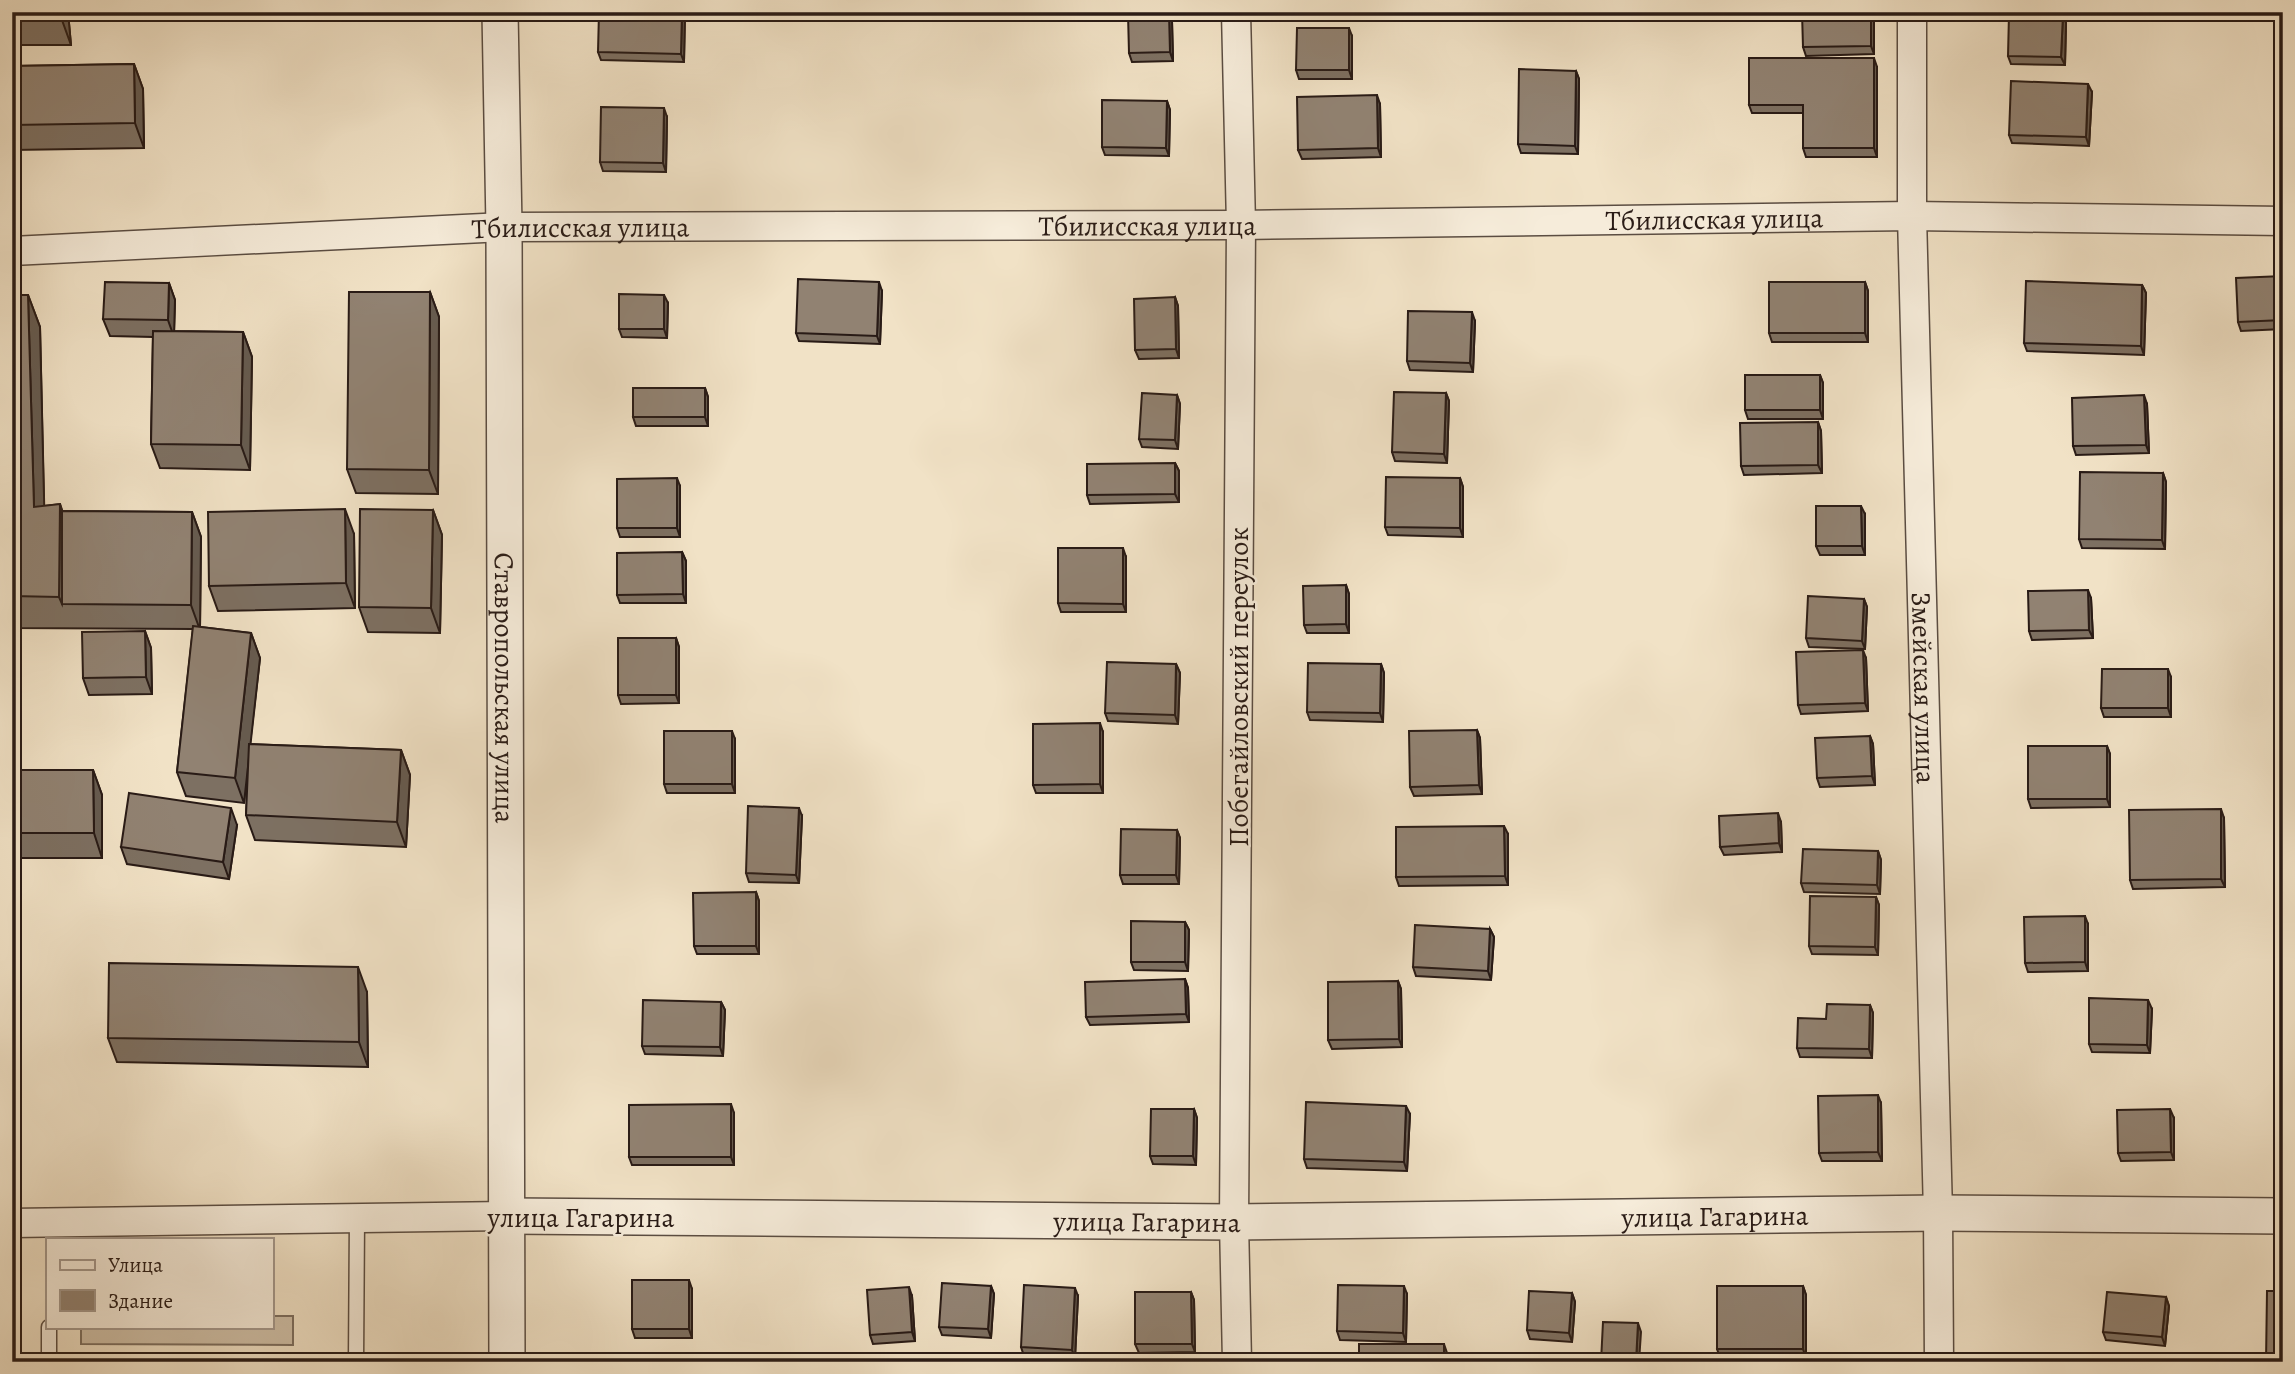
<svg xmlns="http://www.w3.org/2000/svg" width="2295" height="1374" viewBox="0 0 2295 1374" font-family="Alegreya,serif">
<style>
.green{fill:#cfc0a8;stroke:#7c6e5f;stroke-width:2}
.lines{fill:none;stroke-linecap:round;stroke-linejoin:round}
.service-casing{stroke:#5b4d42;stroke-width:17}
.minor-casing{stroke:#5b4d42;stroke-width:31}
.tertiary-casing{stroke:#5b4d42;stroke-width:38}
.service{stroke:#f6ecda;stroke-width:14}
.minor{stroke:#f6ecda;stroke-width:28}
.tertiary{stroke:#f6ecda;stroke-width:35}
.wall{fill:#7d7062;stroke:#291b16;stroke-width:2}
.shaded-wall{fill:#665b50;stroke:#291b16;stroke-width:2}
.building{fill:#918272;stroke:#291b16;stroke-width:2}
.labels{text-anchor:middle;stroke-width:5;stroke-linejoin:round;paint-order:stroke}
.street-label{font-size:28px;fill:#291b16;stroke:#f6ecda}
</style>
<rect width="100%" height="100%" fill="#f1e2c6"/>
<filter id="stains"><feTurbulence type="fractalNoise" baseFrequency=".00286" numOctaves="4"/><feColorMatrix values="0 0 0 0 .2 0 0 0 0 .09 0 0 0 0 .02 0 0 0 .5 -.17"/></filter>
<radialGradient id="worn" r=".72"><stop offset=".6" stop-color="#630" stop-opacity="0"/><stop offset="1" stop-color="#630" stop-opacity=".3"/></radialGradient>
<!-- green -->
<polygon class="green" points="271,1316 293,1316 293,1345 81,1344 81,1327 271,1327"/>
<g class="lines">
<!-- service casing -->
<g class="service-casing">
<g id="service">
<polyline points="49,1362 49,1327"/>
<polyline points="356,1362 357,1218"/>
</g>
</g>
<!-- minor casing -->
<g class="minor-casing">
<g id="minor">
<polyline points="1236,12 1241,225 1234,1222 1237,1362"/>
<path id="s1" d="M1912 12V216L1938 1213 1939 1362"/>
<path id="s2" d="M12 251 504 227 1241 225 1912 216 2283 221"/>
<polyline points="12,1223 507,1216"/>
</g>
</g>
<!-- tertiary casing -->
<g class="tertiary-casing">
<g id="tertiary">
<path id="s3" d="M500 12 504 227 507 1362"/>
<path id="s4" d="M507 1216 1234 1222 1938 1213 2283 1216"/>
</g>
</g>
<!-- service -->
<use href="#service" class="service"/>
<!-- minor -->
<use href="#minor" class="minor"/>
<!-- tertiary -->
<use href="#tertiary" class="tertiary"/>
</g>
<!-- wall -->
<g class="wall">
<polygon points="12,12 68,12 71,45 12,45"/>
<polygon points="685,12 684,62 601,60 598,52"/>
<polygon points="1874,12 1874,54 1806,56 1803,47"/>
<polygon points="2063,15 2066,23 2065,65 2011,64 2008,56"/>
<polygon points="1172,21 1173,61 1132,62 1129,53"/>
<polygon points="1352,36 1352,79 1299,79 1296,70"/>
<polygon points="134,64 143,89 144,148 12,150 12,66"/>
<polygon points="1877,67 1877,157 1806,157 1803,148 1803,113 1752,113 1749,105"/>
<polygon points="1576,71 1579,79 1578,154 1521,153 1518,144"/>
<polygon points="2092,92 2089,146 2012,143 2009,135"/>
<polygon points="1167,101 1170,110 1169,156 1105,155 1102,147"/>
<polygon points="1380,104 1381,157 1302,159 1298,150"/>
<polygon points="667,117 666,172 603,171 600,162"/>
<polygon points="2283,276 2283,329 2241,331 2238,322"/>
<polygon points="1865,282 1868,291 1868,342 1772,342 1769,333"/>
<polygon points="169,283 175,300 174,331 243,332 252,357 250,470 160,468 151,444 153,337 110,336 103,319"/>
<polygon points="2142,285 2146,293 2144,355 2027,351 2024,343"/>
<polygon points="882,291 880,344 799,341 796,333"/>
<polygon points="430,292 439,317 438,494 356,493 347,469"/>
<polygon points="12,295 28,295 40,327 44,506 60,504 62,511 192,512 201,537 200,627 251,633 260,658 250,744 401,750 410,775 406,847 255,840 246,815 249,758 244,803 186,796 177,772 193,629 12,628"/>
<polygon points="1175,297 1178,306 1179,358 1139,359 1135,350"/>
<polygon points="668,303 667,338 622,337 619,329"/>
<polygon points="1475,321 1473,372 1410,370 1407,361"/>
<polygon points="1820,375 1823,383 1823,419 1748,419 1745,410"/>
<polygon points="705,388 708,397 708,426 636,426 633,417"/>
<polygon points="1446,393 1449,401 1447,463 1395,461 1392,452"/>
<polygon points="1177,395 1180,404 1178,449 1142,447 1139,439"/>
<polygon points="2147,404 2149,453 2076,455 2073,446"/>
<polygon points="1818,422 1821,431 1822,473 1744,475 1741,466"/>
<polygon points="1175,463 1179,471 1179,502 1090,504 1087,495"/>
<polygon points="2163,473 2166,482 2165,549 2082,548 2079,539"/>
<polygon points="1460,478 1463,487 1463,537 1388,535 1385,527"/>
<polygon points="680,486 680,537 620,537 617,528"/>
<polygon points="433,510 442,535 440,633 368,632 359,607"/>
<polygon points="1865,514 1865,555 1820,555 1816,546"/>
<polygon points="354,534 355,608 218,611 209,586"/>
<polygon points="682,552 686,561 686,603 620,603 617,595"/>
<polygon points="1126,557 1126,612 1061,612 1058,603"/>
<polygon points="1346,585 1349,594 1349,633 1307,633 1304,625"/>
<polygon points="2091,598 2093,638 2032,640 2029,631"/>
<polygon points="1864,599 1867,607 1865,649 1809,647 1806,638"/>
<polygon points="145,631 151,648 152,694 89,695 83,678"/>
<polygon points="676,638 679,647 679,703 621,704 618,695"/>
<polygon points="1866,658 1868,711 1801,714 1798,705"/>
<polygon points="1176,664 1180,673 1178,724 1108,721 1105,713"/>
<polygon points="1381,664 1384,673 1383,722 1310,720 1307,712"/>
<polygon points="2171,677 2171,717 2104,717 2101,708"/>
<polygon points="1477,730 1480,738 1482,794 1414,796 1410,787"/>
<polygon points="1103,732 1103,793 1036,793 1033,785"/>
<polygon points="1870,736 1873,744 1875,785 1820,787 1817,778"/>
<polygon points="735,739 735,793 667,793 664,784"/>
<polygon points="2107,746 2110,754 2110,807 2031,808 2028,799"/>
<polygon points="12,770 93,770 102,795 102,858 12,858"/>
<polygon points="802,816 799,883 749,882 746,873"/>
<polygon points="2224,818 2225,887 2133,889 2130,880"/>
<polygon points="1781,822 1782,852 1724,855 1720,847"/>
<polygon points="237,825 229,879 127,864 121,847"/>
<polygon points="1177,830 1180,838 1179,884 1123,884 1120,875"/>
<polygon points="1508,834 1508,885 1399,886 1396,877"/>
<polygon points="1878,851 1881,860 1880,894 1804,892 1801,883"/>
<polygon points="756,892 759,901 759,954 697,954 694,946"/>
<polygon points="1876,897 1879,905 1878,955 1812,954 1809,946"/>
<polygon points="1185,922 1189,930 1188,971 1134,970 1131,962"/>
<polygon points="2088,924 2088,971 2028,972 2025,963"/>
<polygon points="1490,929 1494,937 1491,980 1416,976 1413,967"/>
<polygon points="1185,979 1188,988 1189,1022 1090,1025 1086,1017"/>
<polygon points="1398,981 1401,989 1402,1047 1332,1049 1328,1040"/>
<polygon points="367,992 368,1067 117,1062 108,1038"/>
<polygon points="721,1002 725,1010 723,1056 645,1054 642,1046"/>
<polygon points="1870,1005 1873,1013 1872,1058 1800,1057 1797,1048"/>
<polygon points="2152,1009 2150,1053 2092,1052 2089,1044"/>
<polygon points="1881,1103 1882,1161 1822,1161 1819,1153"/>
<polygon points="1194,1109 1197,1118 1196,1165 1153,1164 1150,1156"/>
<polygon points="734,1113 734,1165 632,1165 629,1157"/>
<polygon points="1410,1114 1407,1171 1307,1168 1304,1159"/>
<polygon points="2174,1118 2174,1160 2121,1161 2118,1153"/>
<polygon points="991,1286 994,1294 991,1338 942,1335 939,1327"/>
<polygon points="1803,1286 1806,1295 1806,1358 1720,1357 1717,1349"/>
<polygon points="692,1289 692,1338 635,1338 632,1329"/>
<polygon points="1191,1292 1194,1300 1195,1352 1139,1353 1135,1344"/>
<polygon points="1572,1293 1575,1302 1572,1342 1530,1339 1527,1330"/>
<polygon points="1407,1294 1406,1342 1340,1340 1337,1331"/>
<polygon points="912,1296 915,1341 873,1344 870,1335"/>
<polygon points="1078,1296 1075,1358 1024,1356 1021,1347"/>
<polygon points="2166,1297 2169,1306 2165,1346 2106,1340 2103,1332"/>
</g>
<!-- shaded-wall -->
<g class="shaded-wall">
<polygon points="62,12 68,12 71,45 62,20"/>
<polygon points="682,12 685,12 684,62 681,54"/>
<polygon points="1871,12 1874,12 1874,54 1871,46"/>
<polygon points="1169,13 1172,21 1173,61 1170,52"/>
<polygon points="2063,15 2066,23 2065,65 2061,57"/>
<polygon points="1349,28 1352,36 1352,79 1349,70"/>
<polygon points="1874,58 1877,67 1877,157 1874,148"/>
<polygon points="134,64 143,89 144,148 135,123"/>
<polygon points="1576,71 1579,79 1578,154 1575,146"/>
<polygon points="2088,84 2092,92 2089,146 2086,137"/>
<polygon points="1377,95 1380,104 1381,157 1378,148"/>
<polygon points="1167,101 1170,110 1169,156 1166,148"/>
<polygon points="664,108 667,117 666,172 663,163"/>
<polygon points="879,282 882,291 880,344 877,336"/>
<polygon points="1865,282 1868,291 1868,342 1865,333"/>
<polygon points="169,283 175,300 174,337 168,320"/>
<polygon points="2142,285 2146,293 2144,355 2141,346"/>
<polygon points="430,292 439,317 438,494 429,470"/>
<polygon points="28,295 40,327 45,539 34,507"/>
<polygon points="664,295 668,303 667,338 664,329"/>
<polygon points="1175,297 1178,306 1179,358 1176,349"/>
<polygon points="1472,312 1475,321 1473,372 1470,363"/>
<polygon points="243,332 252,357 250,470 241,445"/>
<polygon points="1820,375 1823,383 1823,419 1820,410"/>
<polygon points="705,388 708,397 708,426 705,417"/>
<polygon points="1446,393 1449,401 1447,463 1444,454"/>
<polygon points="1177,395 1180,404 1178,449 1175,440"/>
<polygon points="2144,395 2147,404 2149,453 2146,445"/>
<polygon points="1818,422 1821,431 1822,473 1818,465"/>
<polygon points="1175,463 1179,471 1179,502 1175,494"/>
<polygon points="2163,473 2166,482 2165,549 2162,540"/>
<polygon points="677,478 680,486 680,537 677,528"/>
<polygon points="1460,478 1463,487 1463,537 1460,528"/>
<polygon points="60,504 71,536 62,604 59,597"/>
<polygon points="1861,506 1865,514 1865,555 1862,546"/>
<polygon points="345,509 354,534 355,608 346,583"/>
<polygon points="433,510 442,535 440,633 431,608"/>
<polygon points="192,512 201,537 200,630 191,605"/>
<polygon points="1123,548 1126,557 1126,612 1123,604"/>
<polygon points="682,552 686,561 686,603 683,594"/>
<polygon points="1346,585 1349,594 1349,633 1346,624"/>
<polygon points="2088,590 2091,598 2093,638 2089,630"/>
<polygon points="1864,599 1867,607 1865,649 1862,641"/>
<polygon points="145,631 151,648 152,694 146,677"/>
<polygon points="251,633 260,658 244,803 235,778"/>
<polygon points="676,638 679,647 679,703 676,695"/>
<polygon points="1863,650 1866,658 1868,711 1865,703"/>
<polygon points="1176,664 1180,673 1178,724 1175,715"/>
<polygon points="1381,664 1384,673 1383,722 1380,713"/>
<polygon points="2168,669 2171,677 2171,717 2168,708"/>
<polygon points="1100,723 1103,732 1103,793 1100,784"/>
<polygon points="1477,730 1480,738 1482,794 1479,785"/>
<polygon points="732,731 735,739 735,793 732,784"/>
<polygon points="1870,736 1873,744 1875,785 1872,776"/>
<polygon points="2107,746 2110,754 2110,807 2107,799"/>
<polygon points="401,750 410,775 406,847 397,822"/>
<polygon points="93,770 102,795 102,858 94,833"/>
<polygon points="231,808 237,825 229,879 223,862"/>
<polygon points="799,808 802,816 799,883 796,875"/>
<polygon points="2221,809 2224,818 2225,887 2221,879"/>
<polygon points="1778,813 1781,822 1782,852 1779,843"/>
<polygon points="1504,826 1508,834 1508,885 1505,876"/>
<polygon points="1177,830 1180,838 1179,884 1176,875"/>
<polygon points="1878,851 1881,860 1880,894 1877,885"/>
<polygon points="756,892 759,901 759,954 756,946"/>
<polygon points="1876,897 1879,905 1878,955 1875,947"/>
<polygon points="2085,916 2088,924 2088,971 2085,962"/>
<polygon points="1185,922 1189,930 1188,971 1185,962"/>
<polygon points="1490,929 1494,937 1491,980 1488,971"/>
<polygon points="358,967 367,992 368,1067 359,1042"/>
<polygon points="1185,979 1188,988 1189,1022 1186,1014"/>
<polygon points="1398,981 1401,989 1402,1047 1399,1039"/>
<polygon points="2148,1000 2152,1009 2150,1053 2147,1045"/>
<polygon points="721,1002 725,1010 723,1056 720,1047"/>
<polygon points="1870,1005 1873,1013 1872,1058 1869,1049"/>
<polygon points="1878,1095 1881,1103 1882,1161 1878,1152"/>
<polygon points="731,1104 734,1113 734,1165 731,1157"/>
<polygon points="1406,1106 1410,1114 1407,1171 1404,1162"/>
<polygon points="1194,1109 1197,1118 1196,1165 1193,1156"/>
<polygon points="2170,1109 2174,1118 2174,1160 2171,1152"/>
<polygon points="689,1280 692,1289 692,1338 689,1329"/>
<polygon points="991,1286 994,1294 991,1338 988,1329"/>
<polygon points="1404,1286 1407,1294 1406,1342 1403,1333"/>
<polygon points="1803,1286 1806,1295 1806,1358 1803,1349"/>
<polygon points="909,1287 912,1296 915,1341 912,1332"/>
<polygon points="1075,1288 1078,1296 1075,1358 1072,1350"/>
<polygon points="1191,1292 1194,1300 1195,1352 1192,1344"/>
<polygon points="1572,1293 1575,1302 1572,1342 1569,1333"/>
<polygon points="2166,1297 2169,1306 2165,1346 2162,1337"/>
<polygon points="1638,1323 1641,1332 1639,1362 1636,1362"/>
<polygon points="1444,1344 1447,1353 1447,1362 1444,1362"/>
</g>
<!-- building -->
<g class="building">
<rect x="12" y="12" width="50" height="8"/>
<polygon points="599,12 682,12 681,54 598,52"/>
<polygon points="1802,12 1871,12 1871,46 1803,47"/>
<polygon points="1169,13 1170,52 1129,53 1128,14"/>
<polygon points="2009,14 2063,15 2061,57 2008,56"/>
<polygon points="1297,28 1349,28 1349,70 1296,70"/>
<polygon points="1749,58 1874,58 1874,148 1803,148 1803,105 1749,105"/>
<polygon points="134,64 135,123 12,125 12,66"/>
<polygon points="1519,69 1576,71 1575,146 1518,144"/>
<polygon points="2011,81 2088,84 2086,137 2009,135"/>
<polygon points="1377,95 1378,148 1298,150 1297,97"/>
<polygon points="1102,100 1167,101 1166,148 1102,147"/>
<polygon points="601,107 664,108 663,163 600,162"/>
<polygon points="2283,276 2283,320 2238,322 2236,278"/>
<polygon points="798,279 879,282 877,336 796,333"/>
<polygon points="2026,281 2142,285 2141,346 2024,343"/>
<polygon points="105,282 169,283 168,320 103,319"/>
<rect x="1769" y="282" width="96" height="51"/>
<polygon points="349,292 430,292 429,470 347,469"/>
<polygon points="619,294 664,295 664,329 619,329"/>
<polygon points="12,295 28,295 34,507 60,504 59,597 12,596"/>
<polygon points="1175,297 1176,349 1135,350 1134,299"/>
<polygon points="1408,311 1472,312 1470,363 1407,361"/>
<polygon points="153,331 243,332 241,445 151,444"/>
<rect x="1745" y="375" width="75" height="35"/>
<rect x="633" y="388" width="72" height="29"/>
<polygon points="1394,392 1446,393 1444,454 1392,452"/>
<polygon points="1142,393 1177,395 1175,440 1139,439"/>
<polygon points="2144,395 2146,445 2073,446 2072,398"/>
<polygon points="1818,422 1818,465 1741,466 1740,423"/>
<polygon points="1175,463 1175,494 1087,495 1087,464"/>
<polygon points="2080,472 2163,473 2162,540 2079,539"/>
<polygon points="1386,477 1460,478 1460,528 1385,527"/>
<polygon points="677,478 677,528 617,528 617,479"/>
<polygon points="1816,506 1861,506 1862,546 1816,546"/>
<polygon points="345,509 346,583 209,586 208,512"/>
<polygon points="360,509 433,510 431,608 359,607"/>
<polygon points="62,511 192,512 191,605 62,604"/>
<polygon points="1058,548 1123,548 1123,604 1058,603"/>
<polygon points="682,552 683,594 617,595 617,553"/>
<polygon points="1346,585 1346,624 1304,625 1303,586"/>
<polygon points="2088,590 2089,630 2029,631 2028,591"/>
<polygon points="1808,596 1864,599 1862,641 1806,638"/>
<polygon points="193,626 251,633 235,778 177,772"/>
<polygon points="145,631 146,677 83,678 82,632"/>
<rect x="618" y="638" width="58" height="57"/>
<polygon points="1863,650 1865,703 1798,705 1796,652"/>
<polygon points="1107,662 1176,664 1175,715 1105,713"/>
<polygon points="1308,663 1381,664 1380,713 1307,712"/>
<polygon points="2102,669 2168,669 2168,708 2101,708"/>
<polygon points="1100,723 1100,784 1033,785 1033,724"/>
<polygon points="1477,730 1479,785 1410,787 1409,731"/>
<rect x="664" y="731" width="68" height="53"/>
<polygon points="1870,736 1872,776 1817,778 1815,738"/>
<polygon points="249,744 401,750 397,822 246,815"/>
<rect x="2028" y="746" width="79" height="53"/>
<polygon points="12,770 93,770 94,833 12,833"/>
<polygon points="129,793 231,808 223,862 121,847"/>
<polygon points="748,806 799,808 796,875 746,873"/>
<polygon points="2221,809 2221,879 2130,880 2129,810"/>
<polygon points="1778,813 1779,843 1720,847 1719,816"/>
<polygon points="1504,826 1505,876 1396,877 1396,827"/>
<polygon points="1121,829 1177,830 1176,875 1120,875"/>
<polygon points="1803,849 1878,851 1877,885 1801,883"/>
<polygon points="756,892 756,946 694,946 693,893"/>
<polygon points="1810,896 1876,897 1875,947 1809,946"/>
<polygon points="2085,916 2085,962 2025,963 2024,917"/>
<polygon points="1131,921 1185,922 1185,962 1131,962"/>
<polygon points="1415,925 1490,929 1488,971 1413,967"/>
<polygon points="109,963 358,967 359,1042 108,1038"/>
<polygon points="1185,979 1186,1014 1086,1017 1085,982"/>
<polygon points="1398,981 1399,1039 1328,1040 1328,982"/>
<polygon points="2089,998 2148,1000 2147,1045 2089,1044"/>
<polygon points="643,1000 721,1002 720,1047 642,1046"/>
<polygon points="1827,1004 1870,1005 1869,1049 1797,1048 1798,1018 1826,1019"/>
<polygon points="1878,1095 1878,1152 1819,1153 1818,1096"/>
<polygon points="1306,1102 1406,1106 1404,1162 1304,1159"/>
<polygon points="731,1104 731,1157 629,1157 629,1105"/>
<polygon points="1151,1109 1194,1109 1193,1156 1150,1156"/>
<polygon points="2170,1109 2171,1152 2118,1153 2117,1110"/>
<rect x="632" y="1280" width="57" height="49"/>
<polygon points="942,1283 991,1286 988,1329 939,1327"/>
<polygon points="1024,1285 1075,1288 1072,1350 1021,1347"/>
<polygon points="1338,1285 1404,1286 1403,1333 1337,1331"/>
<rect x="1717" y="1286" width="86" height="63"/>
<polygon points="909,1287 912,1332 870,1335 867,1290"/>
<polygon points="1529,1291 1572,1293 1569,1333 1527,1330"/>
<polygon points="2267,1291 2283,1291 2283,1362 2266,1362"/>
<polygon points="1135,1292 1191,1292 1192,1344 1135,1344"/>
<polygon points="2107,1292 2166,1297 2162,1337 2103,1332"/>
<polygon points="1603,1322 1638,1323 1636,1362 1601,1362"/>
<rect x="1359" y="1344" width="85" height="18"/>
</g>
<g class="labels">
<!-- street labels -->
<g class="street-label">
<text dy="10" stroke="none"><textPath href="#s2" startOffset="1703">Тбилисская улица</textPath></text>
<text dy="10" stroke="none"><textPath href="#s2" startOffset="1136">Тбилисская улица</textPath></text>
<text dy="10" stroke="none"><textPath href="#s2" startOffset="569">Тбилисская улица</textPath></text>
<text dy="10" stroke="none"><textPath href="#s3" startOffset="676">Ставропольская улица</textPath></text>
<text transform="translate(1238 687) rotate(-90)" y="10">Побегайловский переулок</text>
<text dy="10" stroke="none"><textPath href="#s1" startOffset="676">Змейская улица</textPath></text>
<text dy="10" stroke="none"><textPath href="#s4" startOffset="1208">улица Гагарина</textPath></text>
<text x="581" y="1227">улица Гагарина</text>
<text dy="10" stroke="none"><textPath href="#s4" startOffset="640">улица Гагарина</textPath></text>
</g>
</g>
<!-- margin -->
<rect width="2295" height="1374" fill="none" stroke="#f1e2c6" stroke-width="42"/>
<rect x="14" y="14" width="2267" height="1346" fill="none" stroke="#291b16" stroke-width="3.5"/>
<rect x="21" y="21" width="2253" height="1332" fill="none" stroke="#291b16" stroke-width="2"/>
<!-- legend -->
<rect x="46" y="1238" width="228" height="91" fill="#f6ecda" stroke="#a4988c" stroke-width="2"/>
<rect x="60" y="1260" width="35" height="10" fill="#f6ecda" stroke="#a4988c" stroke-width="2"/>
<text x="108" y="1272" font-size="21" fill="#291b16">Улица</text>
<rect x="60" y="1290" width="35" height="21" fill="#918272" stroke="#a4988c" stroke-width="2"/>
<text x="108" y="1308" font-size="21" fill="#291b16">Здание</text>
<rect width="100%" height="100%" filter="url(#stains)"/>
<rect width="100%" height="100%" fill="url(#worn)"/>
</svg>
